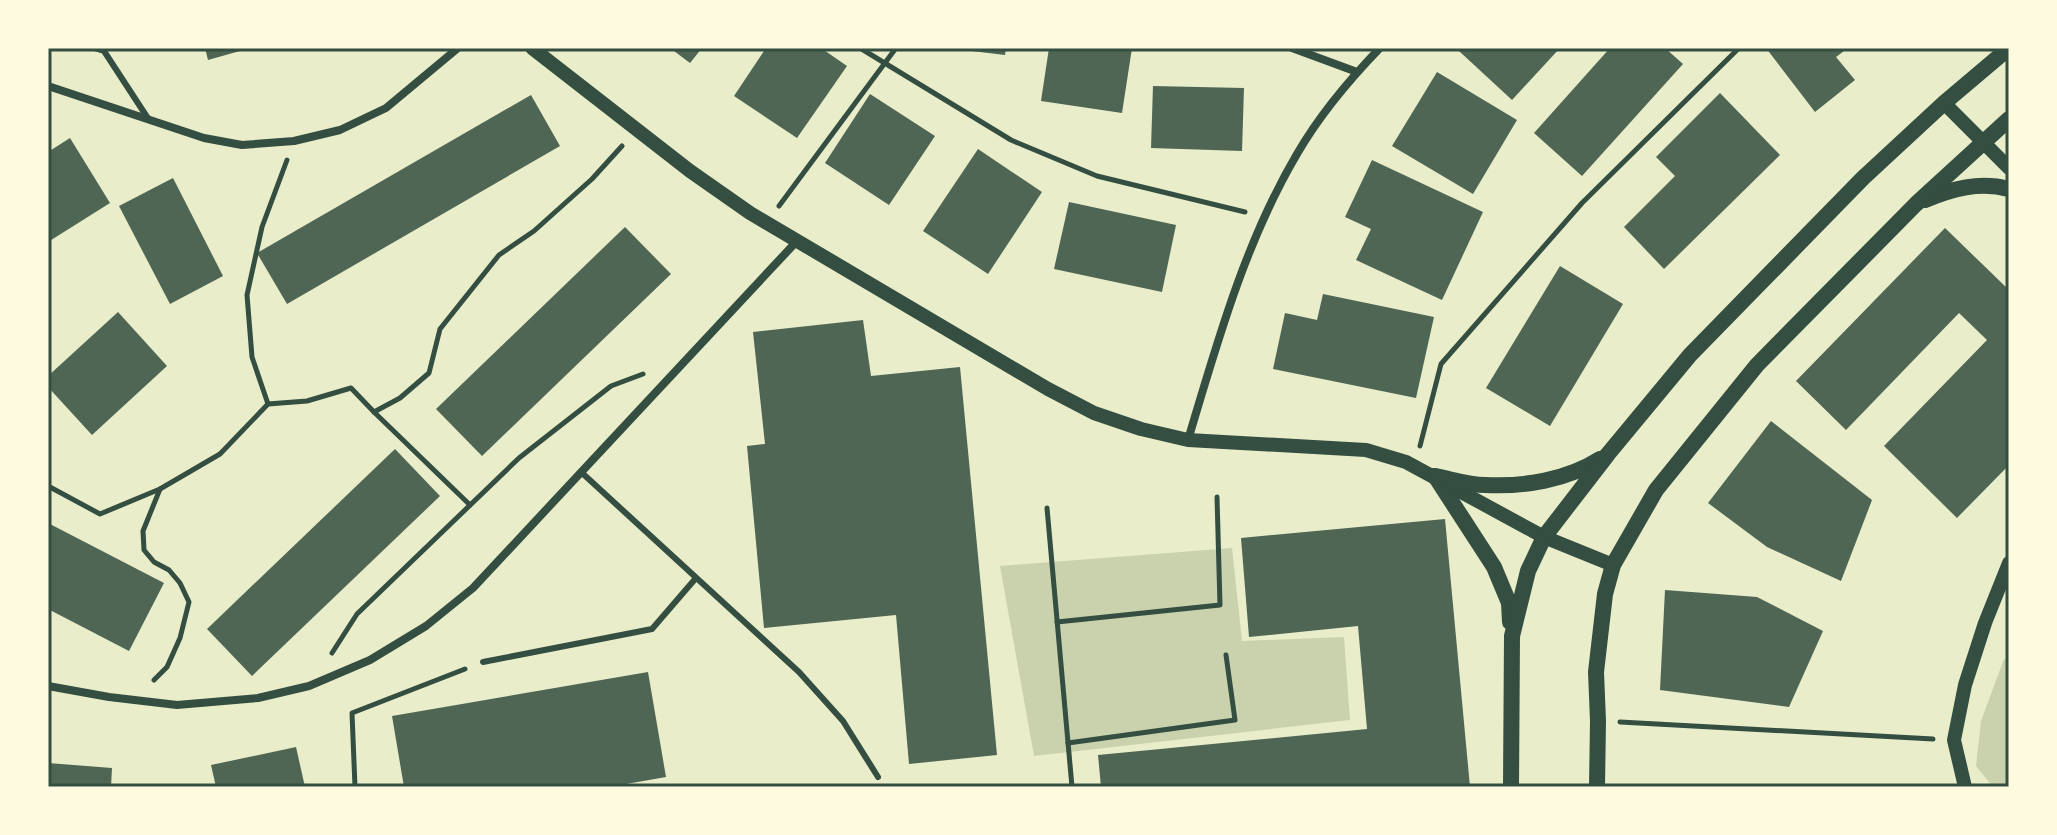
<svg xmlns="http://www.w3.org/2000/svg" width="2057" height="835" viewBox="0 0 2057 835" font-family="'Exo 2',sans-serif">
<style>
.green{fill:#cad2ad}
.building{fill:#4f6655}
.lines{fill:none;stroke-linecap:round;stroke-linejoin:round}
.path{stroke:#344e41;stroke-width:5}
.service{stroke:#344e41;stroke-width:6}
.minor{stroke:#344e41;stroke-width:8}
.tertiary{stroke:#344e41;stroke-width:14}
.secondary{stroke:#344e41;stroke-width:16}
.neatline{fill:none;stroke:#344e41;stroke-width:3}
</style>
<rect width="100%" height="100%" fill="#e9edc9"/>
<!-- green -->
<g class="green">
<polygon points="1232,548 1242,641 1344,637 1350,720 1034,756 1000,566"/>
<polygon points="2004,659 2009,661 2009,787 1993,787 1976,766 1981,721"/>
</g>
<!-- building -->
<g class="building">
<polygon points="205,48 247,48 247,49 208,60"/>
<polygon points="670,48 702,48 690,63"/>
<polygon points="766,48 821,48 847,66 797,138 734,96"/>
<polygon points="963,48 1006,48 1005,55 963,50"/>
<polygon points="1049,48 1132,48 1122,113 1041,101"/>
<polygon points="1462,48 1560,48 1512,100 1459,51"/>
<polygon points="1610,48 1665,48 1683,64 1582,176 1534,133"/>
<polygon points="1766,48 1848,48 1836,57 1855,80 1815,112"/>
<polygon points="1437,72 1517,120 1473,194 1392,146"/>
<polygon points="1153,86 1244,88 1242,151 1151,148"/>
<polygon points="1720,93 1780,155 1664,269 1624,227 1675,176 1656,157"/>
<polygon points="870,94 935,136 889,205 825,163"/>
<polygon points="531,95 560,146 287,304 257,253"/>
<polygon points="70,138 110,203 48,242 48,152"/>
<polygon points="978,149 1042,192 988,274 923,231"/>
<polygon points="1372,160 1483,212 1442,300 1356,260 1371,229 1345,217"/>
<polygon points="173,178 223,276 170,304 119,206"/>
<polygon points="1069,202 1176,225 1162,292 1054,269"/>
<polygon points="625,227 671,274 482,456 436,409"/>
<polygon points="1945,228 2009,290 2009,465 1957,518 1884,446 1987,340 1959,313 1846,430 1796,381"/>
<polygon points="1560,266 1623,304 1550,426 1486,388"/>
<polygon points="1323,294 1434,317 1416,398 1273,369 1285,313 1317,320"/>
<polygon points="118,312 167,366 92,435 48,387 48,376"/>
<polygon points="863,320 871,376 960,367 997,755 909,764 896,615 764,628 747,446 765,444 753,332"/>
<polygon points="1771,421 1872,500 1841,581 1767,547 1708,503"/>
<polygon points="395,449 440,496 252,676 207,629"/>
<polygon points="1445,519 1470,787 1101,787 1098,755 1367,729 1358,626 1249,637 1241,538"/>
<polygon points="48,523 164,583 129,651 48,609"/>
<polygon points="1665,590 1757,597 1823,631 1789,707 1660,690"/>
<polygon points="648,672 666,777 609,787 404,787 392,716"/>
<polygon points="296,747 305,787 216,787 211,765"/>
<polygon points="48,763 112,768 111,787 48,787"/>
</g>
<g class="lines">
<!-- path -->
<g class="path">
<polyline points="860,48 1011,140 1097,176 1245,212"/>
<polyline points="287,160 262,227 247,295 252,357 268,404 307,401 351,388 374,412"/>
<polyline points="779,206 896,48"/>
<polyline points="1420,446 1441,364 1582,203 1739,48"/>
<polyline points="48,486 100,514 160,489 220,454 268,404"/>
<polyline points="470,505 374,412 400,398 429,373 440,329 499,255 534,231 592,179 622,146"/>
<polyline points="1047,508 1072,787"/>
<polyline points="1057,622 1220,605 1217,497"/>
<polyline points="332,653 357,614 519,458 611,386 643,374"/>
<polyline points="154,680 167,667 180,638 189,602 180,583 169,570 154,562 144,550 143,531 160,489"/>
<polyline points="1620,722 1933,739"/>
<polyline points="1068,743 1235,720 1226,655"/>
<polyline points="355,787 352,713 465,669"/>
</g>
<!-- service -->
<g class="service">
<polyline points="94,48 104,51 149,120"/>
<polyline points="581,472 799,672 843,721 878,777"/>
<polyline points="483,662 652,629 696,578"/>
</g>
<!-- minor -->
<g class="minor">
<polyline points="1292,48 1357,72"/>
<polyline points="48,86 204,138 242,145 294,141 340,130 386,108 458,48"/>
<path d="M1188 440C1217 343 1245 242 1297 154 1319 116 1349 80 1380 48"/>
<polyline points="48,686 109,697 177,705 258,698 309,686 370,660 426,626 473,588 797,241"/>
</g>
<!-- tertiary -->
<g class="tertiary">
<polyline points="532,48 690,171 750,213 1048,389 1094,413 1141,429 1188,440 1366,450 1406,462 1544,537 1613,565"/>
<polyline points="1944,103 2009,168"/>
<polyline points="1965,787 1954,740 1965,685 1985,623 2009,563"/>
</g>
<!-- secondary -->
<g class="secondary">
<path d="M1925 200C1952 189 1979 181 2009 189"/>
<polyline points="1435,476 1494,567 1509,603 1510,622"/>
<path d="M1435 476C1451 479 1469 485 1485 485 1524 487 1567 480 1600 459"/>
<polyline points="1511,787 1512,636 1528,571 1544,537 1608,454 1690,355 1863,178 1944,103 2009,48"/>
<polyline points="1597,787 1598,721 1596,672 1605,594 1613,565 1656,490 1757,365 1916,204 2009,119"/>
</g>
</g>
<!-- border -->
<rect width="2057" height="835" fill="none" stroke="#fefae0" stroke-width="100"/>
<rect x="50" y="50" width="1957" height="735" class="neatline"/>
</svg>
